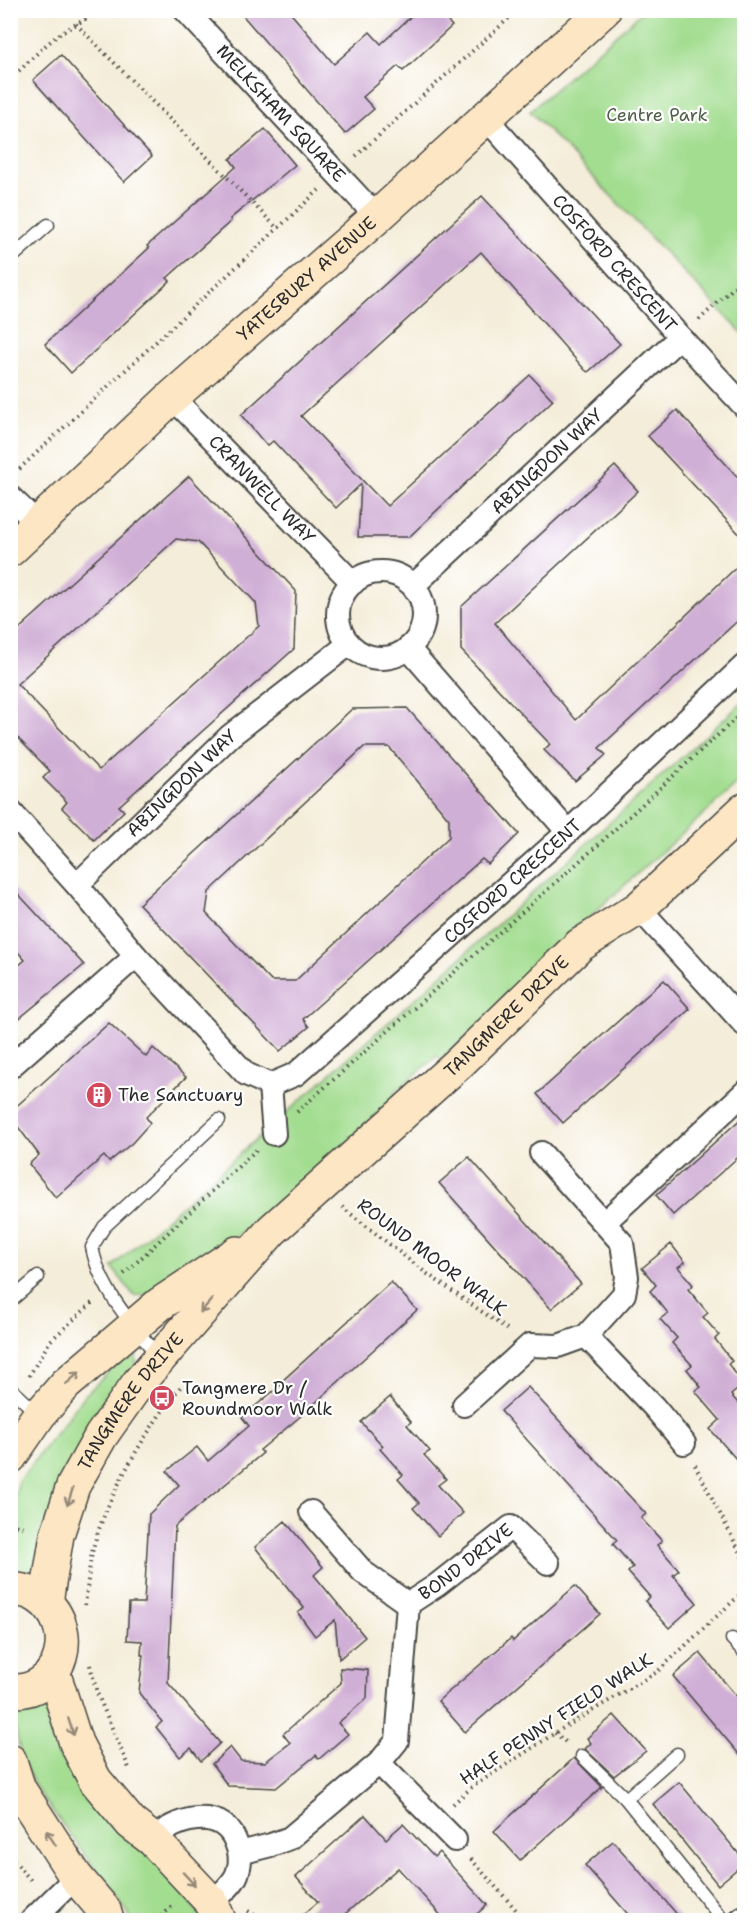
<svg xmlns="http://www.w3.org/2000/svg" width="755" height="1931" viewBox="0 0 755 1931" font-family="'Shantell Sans',sans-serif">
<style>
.green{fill:#a3dd90;stroke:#67845e;stroke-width:1.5}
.building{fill:#d0afd6;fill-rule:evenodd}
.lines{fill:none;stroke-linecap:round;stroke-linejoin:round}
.lane-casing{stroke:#494845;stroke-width:15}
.street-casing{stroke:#494845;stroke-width:26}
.secondary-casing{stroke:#494845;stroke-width:36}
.path{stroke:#494845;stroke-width:4;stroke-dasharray:1.5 4.5;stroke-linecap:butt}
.lane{stroke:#fff;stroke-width:12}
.street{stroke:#fff;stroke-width:22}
.secondary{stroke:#fce6c4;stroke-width:33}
.oneway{stroke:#948878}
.labels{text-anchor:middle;stroke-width:4.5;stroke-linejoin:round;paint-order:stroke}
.street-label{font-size:18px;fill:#2b2b2b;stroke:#fff}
.park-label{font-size:18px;fill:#4f6049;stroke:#fff}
.poi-label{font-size:18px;fill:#2b2b2b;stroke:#fff;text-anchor:start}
</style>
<rect width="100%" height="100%" fill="#fff"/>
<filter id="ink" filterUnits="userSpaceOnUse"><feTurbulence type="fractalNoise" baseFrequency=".0167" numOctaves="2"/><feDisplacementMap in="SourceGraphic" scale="12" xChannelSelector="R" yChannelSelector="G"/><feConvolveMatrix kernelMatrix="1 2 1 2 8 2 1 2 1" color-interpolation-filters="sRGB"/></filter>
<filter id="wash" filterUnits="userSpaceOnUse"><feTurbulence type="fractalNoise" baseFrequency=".008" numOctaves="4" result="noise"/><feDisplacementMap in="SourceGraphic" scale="24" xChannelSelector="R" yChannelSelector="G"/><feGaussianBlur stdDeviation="1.35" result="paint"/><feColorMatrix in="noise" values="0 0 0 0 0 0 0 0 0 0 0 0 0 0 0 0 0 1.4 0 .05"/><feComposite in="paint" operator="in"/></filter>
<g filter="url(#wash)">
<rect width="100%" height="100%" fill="#f4edd9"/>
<!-- green -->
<g class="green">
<polygon points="643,11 744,11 744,335 530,111"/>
<polygon points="744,701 744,778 595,912 554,957 442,1060 437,1056 394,1093 398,1099 288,1199 158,1293 134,1296 112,1267 434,982"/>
<polygon points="136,1346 136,1372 40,1586 11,1579 11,1508 19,1481 86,1394"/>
<polygon points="55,1700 156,1858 204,1920 130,1920 129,1914 40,1794 22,1761 11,1708 31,1707"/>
</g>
<g id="blocks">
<!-- building -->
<g class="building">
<polygon points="238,10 288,10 334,64 370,32 381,44 418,10 437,10 452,26 403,71 398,66 363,97 374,109 345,134"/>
<polygon points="61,55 152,156 124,182 33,80"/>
<polygon points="265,129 295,165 230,219 231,221 167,278 170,281 71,373 45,344 149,248 147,246 236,167 230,159"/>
<polygon points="482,196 620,344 588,372 585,370 481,252 301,416 387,506 530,375 553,400 409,537 358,537 361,484 336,508 273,441 267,446 241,415"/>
<polygon points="677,410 744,484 744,539 648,436"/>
<polygon points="615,466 638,491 495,623 576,720 744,560 744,615 599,748 606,755 575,781 544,750 550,744 461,650 461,607"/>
<path d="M189 476 296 591 294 649 119 806 124 811 94 840 62 808 67 802 43 778 50 771 10 730V637ZM176 539 198 542 256 603 259 626 99 770 17 684Z"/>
<path d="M407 708 519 834 488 864 482 859 303 1019 309 1027 280 1051 139 904 352 709ZM364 747H389L449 819V837L295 981H271L206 913 209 892Z"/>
<polygon points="10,885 84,965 10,1026 10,973 25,960 10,943"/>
<polygon points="664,980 690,1009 563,1123 537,1094"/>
<polygon points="109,1023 146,1057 153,1048 186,1077 146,1117 150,1123 132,1143 109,1162 104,1156 56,1198 29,1164 39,1155 10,1116 10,1112"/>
<polygon points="744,1116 744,1152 673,1215 656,1195"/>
<polygon points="469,1157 581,1284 551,1309 439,1183"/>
<polygon points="671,1244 685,1262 678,1267 693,1285 688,1289 708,1313 703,1317 719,1335 715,1339 732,1361 728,1364 744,1384 731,1395 738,1403 744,1397 744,1468 710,1429 720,1420 695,1391 701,1387 687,1369 692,1365 672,1343 677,1338 660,1319 668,1313 650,1291 656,1285 642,1268"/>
<polygon points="391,1282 417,1310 302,1415 260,1450 263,1453 175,1526 168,1683 220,1743 201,1761 191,1748 180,1757 156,1727 162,1722 139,1693 143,1655 141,1655 142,1641 127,1640 129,1603 144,1603 149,1514 179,1485 167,1471 197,1447 208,1461 249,1426 242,1417 282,1384 281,1382"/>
<polygon points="528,1387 646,1514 641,1518 662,1541 657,1545 679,1570 673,1575 697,1603 669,1628 645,1601 650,1597 628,1572 633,1567 613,1544 617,1540 501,1411"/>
<polygon points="390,1397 411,1422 407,1425 430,1451 424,1455 446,1479 438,1485 463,1513 438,1536 413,1508 419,1503 398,1479 403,1475 380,1449 383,1446 361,1422"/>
<polygon points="285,1521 323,1567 314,1575 365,1637 339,1659 335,1620 315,1636 298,1613 304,1608 255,1547"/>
<polygon points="575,1586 600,1614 465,1732 438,1701 511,1638 513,1641"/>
<polygon points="700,1653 744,1705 744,1760 673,1676"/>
<polygon points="340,1668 368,1670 367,1698 338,1723 348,1734 319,1759 316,1755 276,1788 228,1786 212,1764 230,1747 241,1761 265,1762 290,1743 283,1734 341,1683"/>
<polygon points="614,1715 646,1751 614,1776 585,1749 591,1743 587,1738"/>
<polygon points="574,1758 602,1787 520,1860 494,1831"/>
<polygon points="679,1782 744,1860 744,1863 718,1885 653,1804"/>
<polygon points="365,1815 386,1839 403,1824 434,1857 439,1852 487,1905 470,1920 445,1920 398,1868 338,1920 297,1920 318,1902 296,1877"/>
<polygon points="613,1841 682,1920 633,1920 585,1865"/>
</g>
</g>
</g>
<g filter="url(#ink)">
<use href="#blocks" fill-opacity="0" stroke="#494845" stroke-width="1.5"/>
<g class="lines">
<!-- lane casing -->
<g class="lane-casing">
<g id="lane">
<polyline points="10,259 48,225"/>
<polyline points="10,1301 38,1277"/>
<path d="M159 1357C132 1324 100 1290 92 1247L104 1227 219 1120"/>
<polyline points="10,1388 38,1414"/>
<polyline points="732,1639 744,1652"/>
<polyline points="582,1756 626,1799 723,1920"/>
<polyline points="626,1799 677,1754"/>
</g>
</g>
<!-- street casing -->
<g class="street-casing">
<g id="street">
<path id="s1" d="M185 10 377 217"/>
<path id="s2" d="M486 118 680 337 744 406"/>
<path id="s3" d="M172 397 353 583"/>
<polyline points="10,497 38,524"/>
<circle cx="381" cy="615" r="43"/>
<path id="s4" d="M413 586 680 337"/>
<polyline points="408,648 568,832"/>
<path id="s5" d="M10 811 77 885 136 956 246 1074 270 1085 296 1074 568 832 744 666"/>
<path id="s6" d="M77 885 230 736 349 644"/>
<polyline points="639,908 744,1024"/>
<polyline points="10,1067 136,956"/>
<polyline points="270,1085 274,1134"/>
<polyline points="541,1153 622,1243 627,1277 624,1294 586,1336"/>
<polyline points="605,1222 744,1093"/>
<polyline points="464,1405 530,1345 558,1346 586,1336 654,1407 684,1443"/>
<polyline points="311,1512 363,1572 408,1604"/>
<polyline points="379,1763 455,1840"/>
<path d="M153 1840C173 1819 220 1805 235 1840 239 1850 242 1859 238 1871 235 1884 221 1893 212 1903"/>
<path id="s7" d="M240 1853 271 1845 290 1838 379 1763 397 1741 408 1604 437 1585 511 1527 548 1563"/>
<polyline points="32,1920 76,1877"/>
<polyline points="740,1920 744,1917"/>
</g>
</g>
<!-- secondary casing -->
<g class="secondary-casing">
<g id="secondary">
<path id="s8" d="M10 550 172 397 377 217 604 10"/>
<polyline points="10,1457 39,1415 66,1384 160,1304 237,1253"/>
<path d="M10 1590C19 1589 30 1592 37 1596 82 1625 63 1695 10 1691"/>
<path id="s9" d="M46 1602 57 1535 73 1486 101 1436 139 1382 272 1230 459 1063 580 945 639 908 744 810"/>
<polyline points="53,1671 76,1743 95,1780 131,1823 153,1840 212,1903 219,1920"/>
<polyline points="10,1761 19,1789 76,1877 104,1910 107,1920"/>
</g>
</g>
<!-- path -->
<g class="path">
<polyline points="78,10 86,20"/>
<polyline points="76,24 278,229"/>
<path d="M10 79C26 65 40 49 57 36 70 26 84 22 97 10"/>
<polyline points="356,156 518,10"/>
<polyline points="699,320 744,278"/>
<polyline points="15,473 319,190"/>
<polyline points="297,1112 599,844 744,711"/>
<polyline points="342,1207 426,1273 507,1329"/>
<polyline points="124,1274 256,1150"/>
<polyline points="29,1376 50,1341 92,1303"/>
<polyline points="695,1465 744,1560"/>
<polyline points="10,1524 27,1528"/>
<path d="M85 1605C88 1584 89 1561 95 1541 112 1487 147 1429 182 1385"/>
<polyline points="90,1665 97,1693 129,1768"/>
<polyline points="555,1733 568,1744"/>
<polyline points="453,1804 472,1787 555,1733 657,1672 744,1591"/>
<polyline points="10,1856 33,1883"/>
<polyline points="471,1859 525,1920"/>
<polyline points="248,1911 262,1920"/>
<polyline points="157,1920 174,1905"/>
</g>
<!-- lane -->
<use href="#lane" class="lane"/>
<!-- street -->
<use href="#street" class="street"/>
<!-- secondary -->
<use href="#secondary" class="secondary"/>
</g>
<!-- one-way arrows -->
<defs><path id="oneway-shaft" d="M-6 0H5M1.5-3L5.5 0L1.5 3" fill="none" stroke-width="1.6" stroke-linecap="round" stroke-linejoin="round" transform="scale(1.5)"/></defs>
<g class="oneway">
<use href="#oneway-shaft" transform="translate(206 1306) rotate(131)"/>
<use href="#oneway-shaft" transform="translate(73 1378) rotate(-41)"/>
<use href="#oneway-shaft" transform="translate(70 1497) rotate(108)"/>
<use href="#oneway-shaft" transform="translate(71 1727) rotate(72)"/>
<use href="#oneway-shaft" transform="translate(51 1838) rotate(-123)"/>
<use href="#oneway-shaft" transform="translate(189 1879) rotate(47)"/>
</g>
</g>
<!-- icons -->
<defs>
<g id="building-disc" transform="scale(1.35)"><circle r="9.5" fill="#d1495b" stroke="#fff"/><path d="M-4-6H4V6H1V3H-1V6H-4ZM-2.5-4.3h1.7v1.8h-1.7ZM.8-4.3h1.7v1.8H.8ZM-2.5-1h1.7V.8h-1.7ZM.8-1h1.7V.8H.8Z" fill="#fff"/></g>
<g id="bus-disc" transform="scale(1.35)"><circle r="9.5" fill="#d1495b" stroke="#fff"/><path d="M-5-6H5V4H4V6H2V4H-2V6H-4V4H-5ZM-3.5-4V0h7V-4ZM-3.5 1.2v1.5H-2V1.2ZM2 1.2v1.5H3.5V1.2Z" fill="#fff"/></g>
</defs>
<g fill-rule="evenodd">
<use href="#building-disc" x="99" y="1095"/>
<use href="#bus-disc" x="162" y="1398"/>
</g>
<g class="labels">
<!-- street labels -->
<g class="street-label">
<text dy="6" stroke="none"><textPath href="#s1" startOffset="141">MELKSHAM SQUARE</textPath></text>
<text dy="6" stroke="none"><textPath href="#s2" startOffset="194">COSFORD CRESCENT</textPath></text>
<text dy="6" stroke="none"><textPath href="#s8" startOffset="402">YATESBURY AVENUE</textPath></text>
<text dy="6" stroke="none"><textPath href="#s4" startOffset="183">ABINGDON WAY</textPath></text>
<text dy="6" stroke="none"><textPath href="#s3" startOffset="129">CRANWELL WAY</textPath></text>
<text dy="6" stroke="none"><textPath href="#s6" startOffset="146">ABINGDON WAY</textPath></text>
<text dy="6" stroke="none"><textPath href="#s5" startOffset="698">COSFORD CRESCENT</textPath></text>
<text dy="6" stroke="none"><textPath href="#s9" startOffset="762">TANGMERE DRIVE</textPath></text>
<text transform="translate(432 1257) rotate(37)" y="6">ROUND MOOR WALK</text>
<text dy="6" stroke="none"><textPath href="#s9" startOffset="222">TANGMERE DRIVE</textPath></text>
<text dy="6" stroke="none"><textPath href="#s7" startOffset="406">BOND DRIVE</textPath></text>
<text transform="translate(556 1719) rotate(-33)" y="6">HALF PENNY FIELD WALK</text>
</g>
<!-- park labels -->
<g class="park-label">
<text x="657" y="121">Centre Park</text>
</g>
<!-- poi labels -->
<g class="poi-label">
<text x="118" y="1101">The Sanctuary</text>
<text x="182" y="1394">Tangmere Dr /<tspan x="182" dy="21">Roundmoor Walk</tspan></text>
</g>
</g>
<!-- margin -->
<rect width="755" height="1931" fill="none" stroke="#fff" stroke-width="36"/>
</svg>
